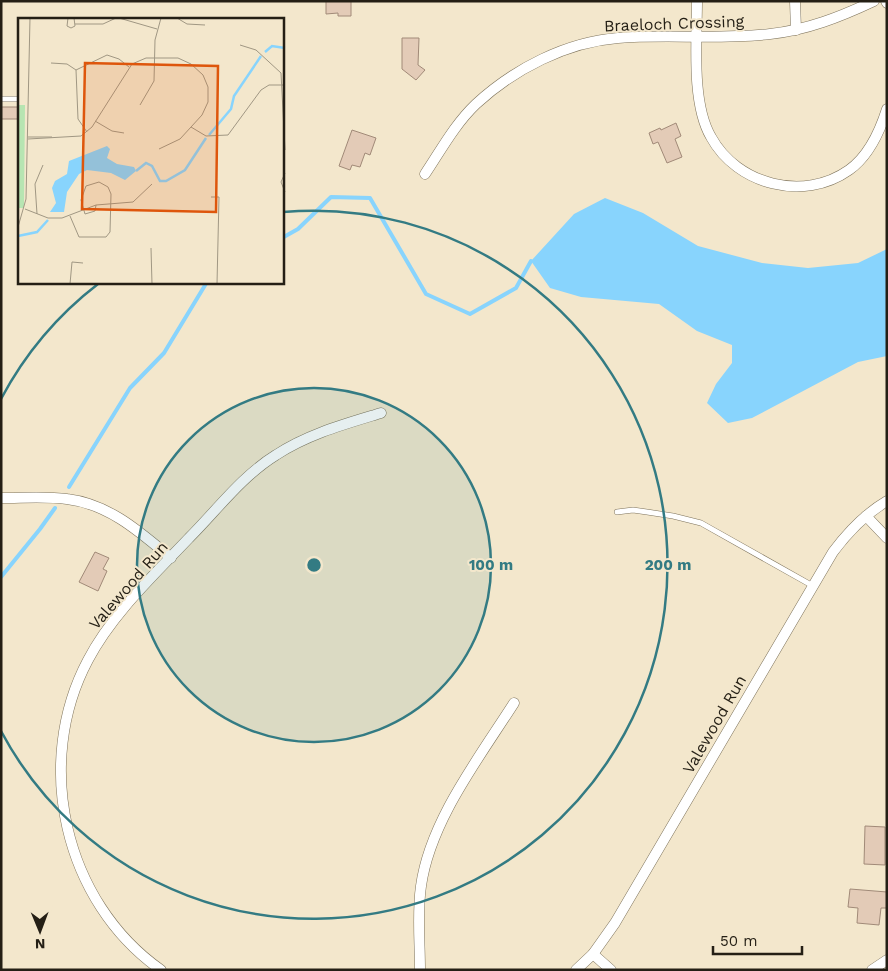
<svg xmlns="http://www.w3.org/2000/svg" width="888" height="971" viewBox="0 0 888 971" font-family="'Work Sans',sans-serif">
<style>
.water{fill:#88d4fd}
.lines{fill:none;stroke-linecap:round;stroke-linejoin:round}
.stream{stroke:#88d4fd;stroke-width:4}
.building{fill:#e3cbb7;stroke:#a18a78}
.service-casing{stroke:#7e735b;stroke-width:6}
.minor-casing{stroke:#7e735b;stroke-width:11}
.service{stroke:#fff;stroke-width:5}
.minor{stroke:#fff;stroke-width:10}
.ring{fill:none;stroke:#337b83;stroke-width:2.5}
.labels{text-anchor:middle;stroke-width:4;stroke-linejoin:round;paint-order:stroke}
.street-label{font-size:16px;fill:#241f15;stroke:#f3e7cc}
.inset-river{fill:none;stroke:#88d4fd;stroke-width:2.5}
.inset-road{fill:none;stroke:#a09783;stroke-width:1}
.view{fill:#de560c;fill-opacity:0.15;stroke:#de560c;stroke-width:2.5}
.inset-edge{fill:none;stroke:#241f15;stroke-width:2.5}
.centre{fill:#337b83;stroke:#f3e7cc;stroke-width:2.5}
.ring-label{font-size:15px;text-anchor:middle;font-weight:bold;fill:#337b83;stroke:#f3e7cc;stroke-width:4;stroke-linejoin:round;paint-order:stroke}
</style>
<rect width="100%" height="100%" fill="#f3e7cc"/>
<!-- water -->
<polygon class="water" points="605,198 643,213 698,246 762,263 808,268 858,263 887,249 887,356 858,362 752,418 728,423 707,403 716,384 732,363 732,345 697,331 659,304 581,297 550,288 531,261 574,214"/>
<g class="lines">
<!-- stream -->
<g class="stream">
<polyline points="282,238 298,229 331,197 370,198 426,294 470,314 516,288 531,261"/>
<polyline points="69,487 130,388 164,353 207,282"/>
<polyline points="1,577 40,529 55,508"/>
</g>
</g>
<!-- building -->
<g class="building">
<polygon points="326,1 351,1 351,16 338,16 338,13 326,14"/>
<polygon points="402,38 419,38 418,65 425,70 416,80 402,69"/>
<rect x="1" y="107" width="18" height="12"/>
<polygon points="676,123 681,136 675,139 682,157 667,163 658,142 653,144 649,133 660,128 661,130"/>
<polygon points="352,130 376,138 370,155 365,153 360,167 352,165 350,170 339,166"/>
<polygon points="95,552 109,558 103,569 107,571 98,591 79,582"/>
<polygon points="865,826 885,827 885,865 864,864"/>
<polygon points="850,889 887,892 887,908 881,908 879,925 857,923 858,908 848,907"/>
</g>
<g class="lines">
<!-- service casing -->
<g class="service-casing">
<g id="service">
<polyline points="1,99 19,99"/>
<polyline points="617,512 633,510 647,512 673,516 701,523 813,586"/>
</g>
</g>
<!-- minor casing -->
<g class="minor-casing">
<g id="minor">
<path d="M697 1C697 40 691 103 711 137 737 185 804 202 849 170 869 156 880 131 887 109"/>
<polyline points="795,1 796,30"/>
<polyline points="886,1 887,3"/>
<path d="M425 174C441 150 455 124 476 104 514 69 566 42 618 38 668 34 719 40 770 34 807 30 840 17 874 1"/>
<path d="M1 498C23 498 46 496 67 499 109 504 140 532 171 558"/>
<polyline points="866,516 887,538"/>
<polyline points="593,954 611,970"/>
<path d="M161 970C64 902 33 763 88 660 112 614 154 575 189 538 217 510 242 476 276 455 308 434 345 424 381 413"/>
<path d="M420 970C420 942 417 913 421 886 430 821 479 758 514 703"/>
<path d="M576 970 593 954 615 923 833 552C848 532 865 514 887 501"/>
<polyline points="872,970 887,960"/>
</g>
</g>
<!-- service -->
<use href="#service" class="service"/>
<!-- minor -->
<use href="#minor" class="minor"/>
</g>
<!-- distance rings -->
<circle cx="314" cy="565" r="177" fill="#337b83" fill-opacity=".12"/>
<g class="ring">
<circle cx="314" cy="565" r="177"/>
<path d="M1 399A354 354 0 0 1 98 284M283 212A354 354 0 1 1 1 731"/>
</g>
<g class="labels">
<!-- street labels -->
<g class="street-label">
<text transform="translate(674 23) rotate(-2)" y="6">Braeloch Crossing</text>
<text transform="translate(128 585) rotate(-49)" y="6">Valewood Run</text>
<text transform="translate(714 724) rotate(-60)" y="6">Valewood Run</text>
</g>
</g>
<!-- overview -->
<g transform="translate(18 18)">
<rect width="266" height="266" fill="#f3e7cc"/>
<path d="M0 87H7L6 190H0Z" fill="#b7e5b2"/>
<path d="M89 128 92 131 89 140 99 146 116 149 118 153 107 162 93 155 69 152 61 156 49 174 46 194H32L38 185 34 170 37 163 49 156 51 143Z" fill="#88d4fd"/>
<path class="inset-river" d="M247 34 254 28 267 30M191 117 213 91 216 78 243 38M118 153 128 145 134 148 142 163H148L167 152 188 120M0 218 19 214 30 202"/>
<path class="inset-road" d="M50 0 49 8 53 10 57 8 56 0M101 0 139 11M159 0 169 6 187 7M57 6H85L98 0M222 27 238 32 263 55 267 132M33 45 49 46 58 52 60 101 69 114M58 52 89 37 101 41 111 49M122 87 136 63 137 22 143 0M77 103 94 113 106 115M173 109 188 118 210 117 243 72 251 67H267M10 119H34M10 121 63 118 74 109 114 46 128 40H160L173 46 185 57 190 69V84L184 97 162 121 141 131M267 155 263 164 267 174M193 179H201L199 266M7 191 30 200H44L78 187 115 184 134 166M19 196 17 166 25 147M52 198 61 219H88L92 214 93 176 90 169 81 164 68 168 63 182 67 196 77 193 78 187M0 209 8 181 12 0M133 230 134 266M52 266 54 244 65 245"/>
<path class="view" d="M67 45 200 48 198 194 64 191Z"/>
<rect width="266" height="266" class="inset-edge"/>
</g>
<circle cx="314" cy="565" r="8" class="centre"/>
<g class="ring-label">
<text x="491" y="570">100 m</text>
<text x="668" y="570">200 m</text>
</g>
<!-- border -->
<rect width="888" height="971" fill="none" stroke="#241f15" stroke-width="5"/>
<!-- north arrow -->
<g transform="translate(40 931) rotate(179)" stroke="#f3e7cc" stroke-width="4" paint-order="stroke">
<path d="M0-4L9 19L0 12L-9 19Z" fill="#241f15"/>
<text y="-8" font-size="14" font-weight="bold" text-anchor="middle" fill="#241f15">N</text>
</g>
<!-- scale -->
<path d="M713 946v8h89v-8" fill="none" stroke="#241f15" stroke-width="2.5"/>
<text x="720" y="946" font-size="15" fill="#241f15" stroke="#f3e7cc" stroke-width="4" paint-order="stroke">50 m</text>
</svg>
